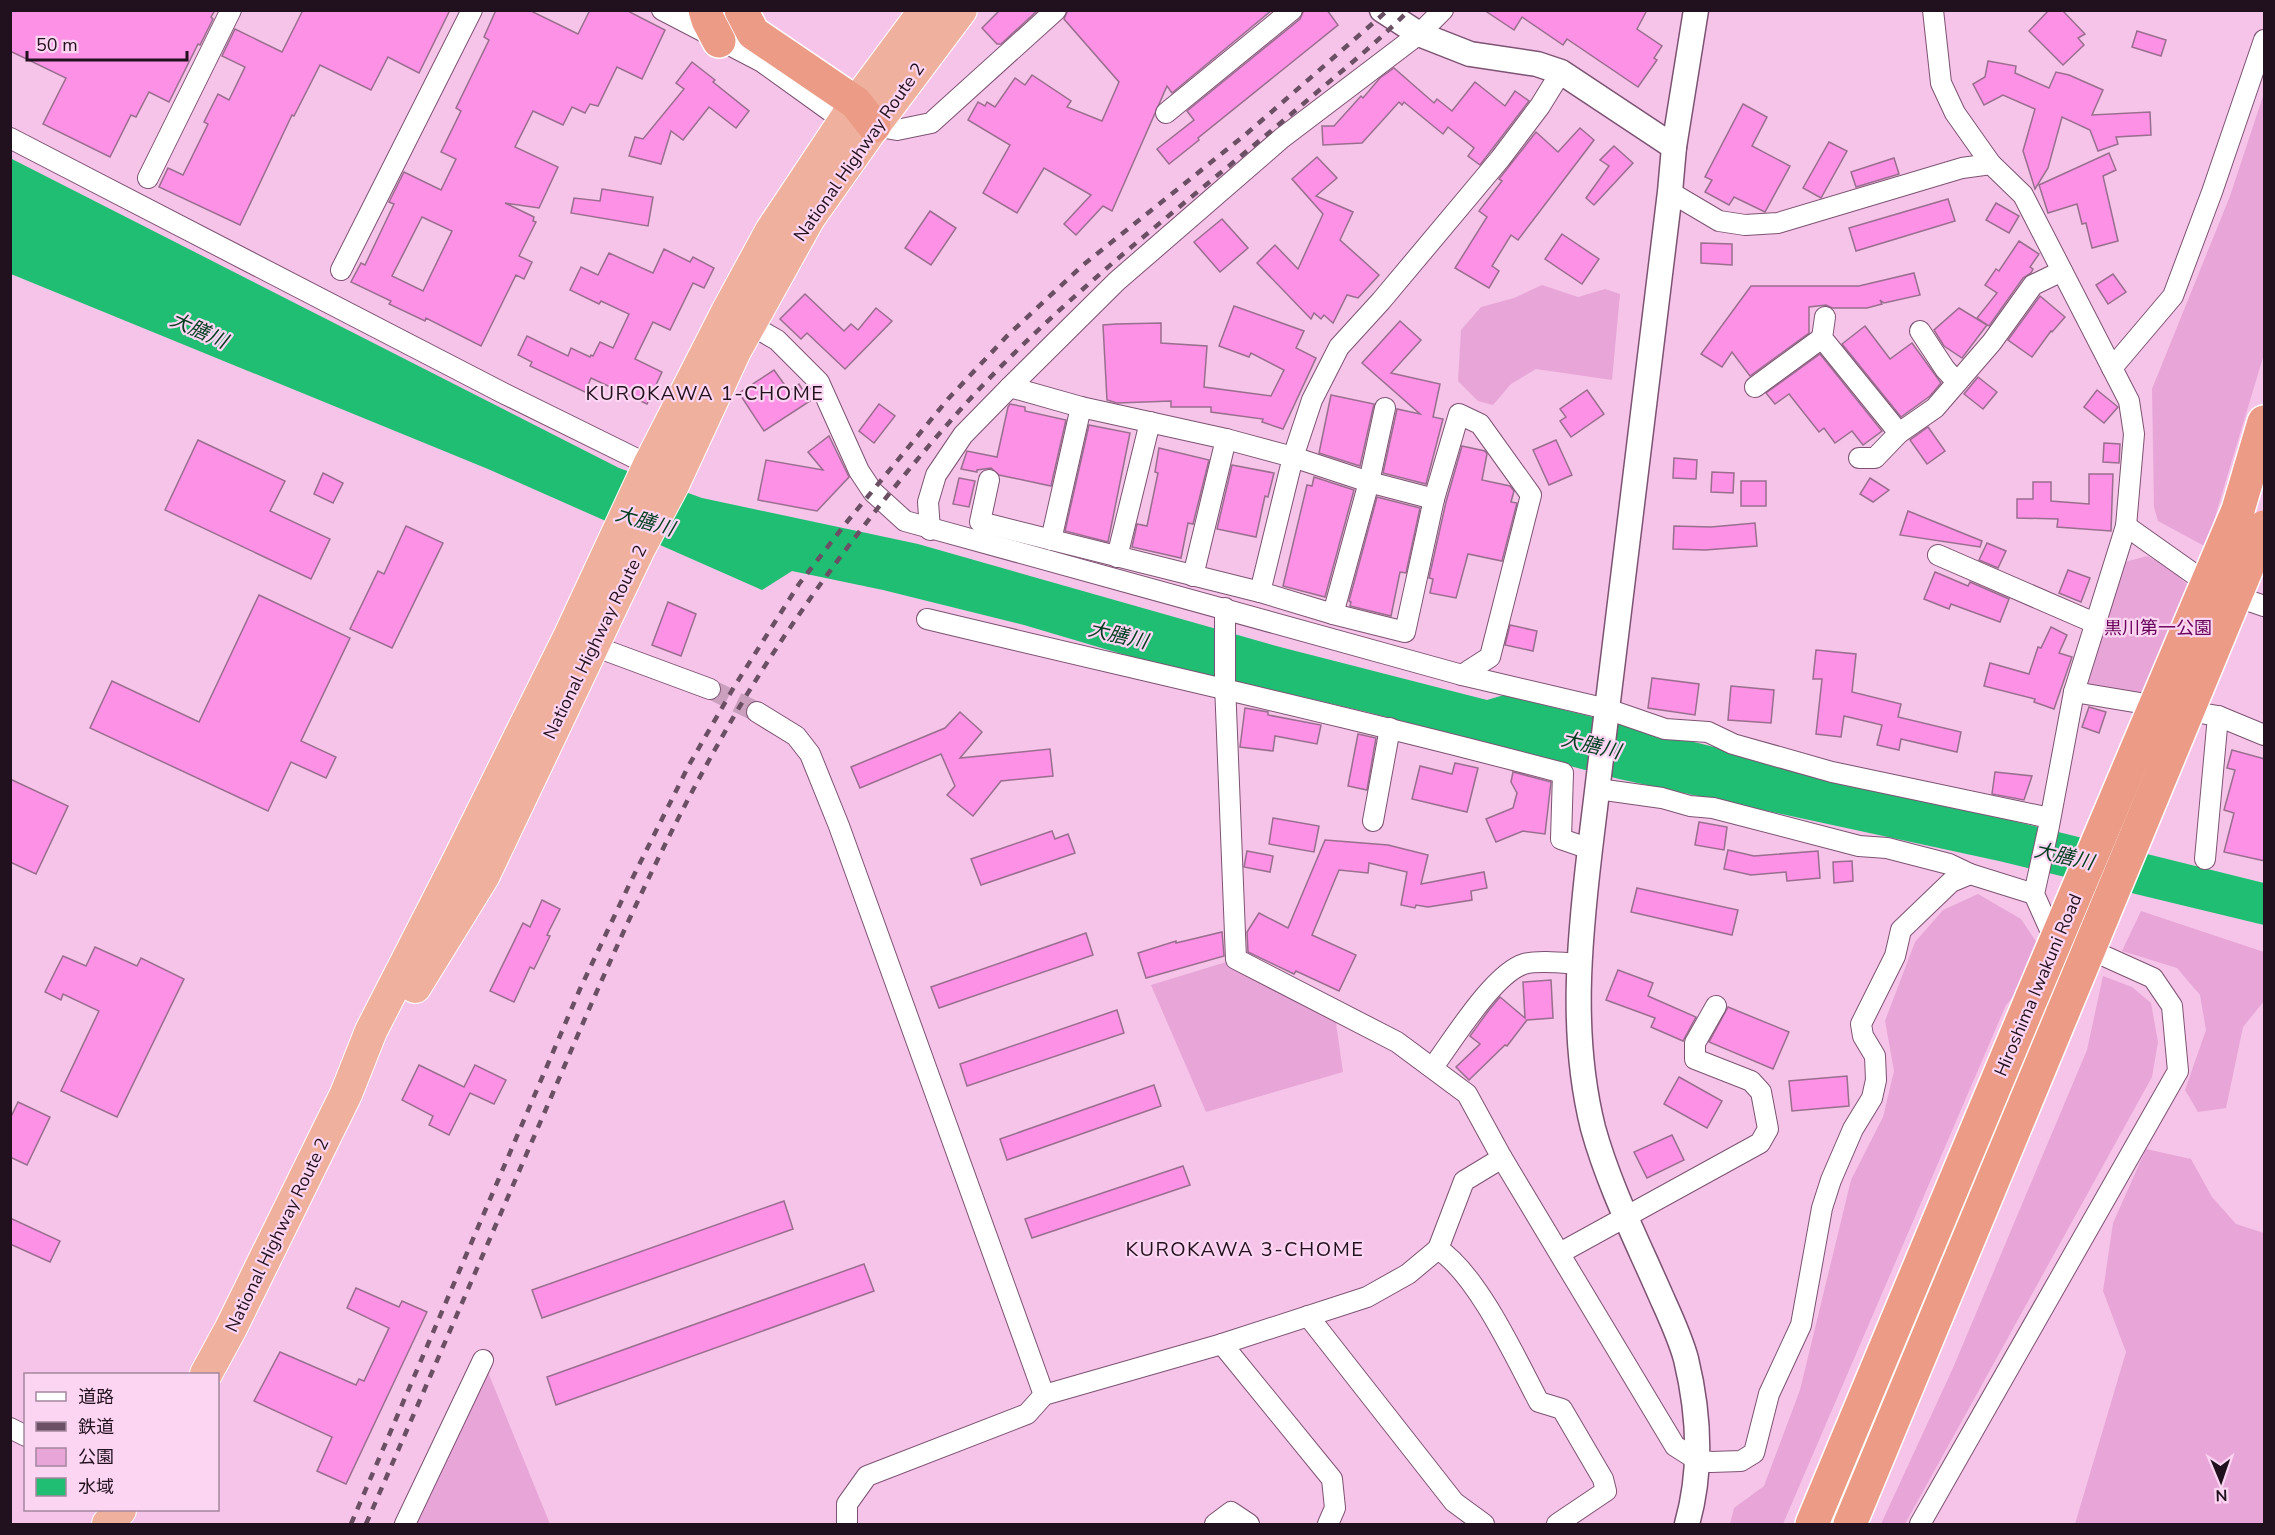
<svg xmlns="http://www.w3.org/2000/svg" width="2275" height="1535" viewBox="0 0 2275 1535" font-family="'Nunito Sans','Noto Sans JP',sans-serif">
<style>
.green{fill:#e8a6d8}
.water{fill:#20be73}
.building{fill:#fd91e5;stroke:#9a6e8f;stroke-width:1.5;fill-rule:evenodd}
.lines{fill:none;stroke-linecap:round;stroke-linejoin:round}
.minor-tunnel{stroke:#cba0bf;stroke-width:20;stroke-dasharray:20 10;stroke-linecap:butt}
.minor-casing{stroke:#7d5373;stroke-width:22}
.tertiary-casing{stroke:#7d5373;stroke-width:27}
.trunk-casing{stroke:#fff;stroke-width:34}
.motorway-casing{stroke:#fff;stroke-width:36}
.minor{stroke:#fff;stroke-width:20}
.tertiary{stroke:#fff;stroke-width:24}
.trunk{stroke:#f0b09e;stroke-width:32}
.motorway{stroke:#ec9c86;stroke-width:33}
.rail{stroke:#6b4f64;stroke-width:4.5;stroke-dasharray:8 8;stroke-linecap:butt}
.motorway-bridge-casing{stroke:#fff;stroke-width:36;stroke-linecap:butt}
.motorway-bridge{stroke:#ec9c86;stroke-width:33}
.labels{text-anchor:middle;stroke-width:4.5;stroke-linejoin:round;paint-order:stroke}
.street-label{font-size:18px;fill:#21101d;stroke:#fcd5f2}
.park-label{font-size:18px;fill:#660058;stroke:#fcd5f2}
.water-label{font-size:20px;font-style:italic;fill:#003e21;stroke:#fcd5f2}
.neighbourhood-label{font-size:20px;letter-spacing:1.5px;fill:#21101d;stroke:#fcd5f2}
</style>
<rect width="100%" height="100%" fill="#f5c4e8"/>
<!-- green -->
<g class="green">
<polygon points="2264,93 2264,354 2206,547 2158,521 2154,507 2152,389 2230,196"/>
<polygon points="1542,285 1578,297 1605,289 1620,294 1612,380 1536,369 1511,384 1493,405 1478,401 1458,381 1461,330 1481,307 1514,298"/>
<polygon points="2147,556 2168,567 2190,587 2179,703 2088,684 2125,562"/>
<polygon points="1978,894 2021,919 2039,946 2028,980 2006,1005 1783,1524 1730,1524 1734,1508 1764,1486 1800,1390 1851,1180 1883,1117 1894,1071 1885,1021 1915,942 1943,910"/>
<polygon points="2141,911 2264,952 2264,1001 2243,1027 2226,1108 2198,1112 2185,1090 2206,1030 2200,995 2177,968 2122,951"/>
<polygon points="1236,959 1334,1009 1343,1072 1206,1112 1151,985"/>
<polygon points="2103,976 2132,987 2151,1003 2158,1042 2152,1077 1905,1524 1881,1524 1953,1368 2087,1050"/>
<polygon points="2146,1149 2191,1159 2212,1197 2236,1224 2264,1233 2264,1524 2075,1524 2126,1352 2103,1291 2113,1223"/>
<polygon points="483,1360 550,1524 420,1524 408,1519"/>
</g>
<!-- water -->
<polygon class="water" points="10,158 619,468 702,498 918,544 1280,647 1487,700 1504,695 2264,883 2264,925 1999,861 1619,779 1367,712 1142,660 1024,625 883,590 792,571 762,590 488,469 11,274"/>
<!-- building -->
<g class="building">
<polygon points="10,10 215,10 211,17 213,19 200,45 198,44 169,102 149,92 136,117 131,115 110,157 43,124 66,78 10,51"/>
<polygon points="303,10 450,10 419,73 388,57 371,90 320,65 294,116 292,115 240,225 159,187 168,168 183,175 208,124 204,122 218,94 229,100 245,67 222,56 235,29 282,52"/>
<path d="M496 10H529L578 34 590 10H626L665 30 642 79 617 67 598 106 590 104 585 113 572 107 563 125 533 111 515 147 558 167 539 208 505 203 534 217 533 221 536 222 519 256 532 262 524 279 516 275 481 346 426 318 425 321 389 304 391 301 351 282 361 263 365 265 394 204 389 202 404 172 441 190 456 159 441 152 461 111 456 108 489 40 484 37ZM422 217 452 231 423 291 392 276Z"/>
<polygon points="1000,10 1038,10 1001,44 997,44 982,28"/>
<polygon points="1068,10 1272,10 1172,93 1167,86 1112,211 1103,206 1076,235 1064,224 1091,195 1044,168 1017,213 983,193 1010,145 968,120 978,102 985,106 987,102 995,107 1015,78 1025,85 1032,75 1071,101 1067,107 1102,121 1119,82 1064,19"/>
<polygon points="1304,10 1327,10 1338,25 1198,138 1199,140 1169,164 1157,149 1194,120 1187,111 1300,19"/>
<polygon points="1484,10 1647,10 1637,29 1662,46 1654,58 1657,60 1638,87 1567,39 1563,45 1522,17 1514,30"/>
<polygon points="2049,10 2062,10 2085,34 2078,38 2084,45 2063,65 2029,31"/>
<polygon points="2137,31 2166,40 2161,56 2132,47"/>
<polygon points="1988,61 2016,66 2015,73 2049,88 2056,72 2069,75 2103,90 2092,115 2150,112 2151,135 2116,137 2118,144 2098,151 2090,130 2062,117 2048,168 2035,189 2023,151 2035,109 2003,95 1984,105 1973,84 1985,77"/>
<polygon points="692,62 715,80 713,82 749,111 736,128 709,107 683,140 671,131 661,164 629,156 635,137 643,139 684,89 676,83"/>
<polygon points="1394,68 1434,103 1437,99 1452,111 1475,82 1505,106 1515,91 1529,101 1480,165 1468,156 1474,148 1448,127 1443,134 1404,102 1402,105 1399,102 1362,143 1323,145 1322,126 1334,126 1361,96 1363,98 1380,78"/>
<polygon points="1743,104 1767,117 1752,146 1790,166 1765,212 1734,197 1729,205 1705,192 1712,180 1705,177"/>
<polygon points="1580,128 1594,140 1518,240 1511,235 1492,266 1499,271 1489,288 1455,268 1487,217 1479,211 1502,181 1499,179 1536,132 1558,152"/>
<polygon points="1829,142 1847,151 1821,198 1803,188"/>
<polygon points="1614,146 1633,163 1594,205 1586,198 1609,166 1600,160"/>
<polygon points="2109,153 2116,170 2103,176 2118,241 2092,248 2086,223 2082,224 2077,204 2048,213 2039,185"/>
<polygon points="1317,157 1337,178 1316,196 1353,212 1340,240 1379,275 1358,298 1347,295 1333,323 1324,315 1321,319 1314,313 1311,319 1257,263 1275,245 1298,269 1323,214 1292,179"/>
<polygon points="1894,158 1899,174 1856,187 1851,172"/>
<polygon points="602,189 653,197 648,226 571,213 574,198 600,201"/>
<polygon points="1948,199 1955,221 1856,251 1849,228"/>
<polygon points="1996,203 2019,216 2009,233 1986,220"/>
<polygon points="930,211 956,228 931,265 905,248"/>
<polygon points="1222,219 1248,248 1220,272 1194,242"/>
<polygon points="1562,234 1599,259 1582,284 1545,259"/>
<polygon points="2019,241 2039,254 2030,267 2033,269 2031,273 2023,278 1989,326 1977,318 1997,293 1985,285 1996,269 1999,271"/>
<polygon points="1701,243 1732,244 1732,265 1701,263"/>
<polygon points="664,249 690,262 693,257 714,268 704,288 693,283 670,330 653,322 635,359 662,372 647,404 591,378 585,392 530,366 532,362 518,355 527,336 568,356 571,348 590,357 591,355 593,356 600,342 613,348 629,314 601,301 599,304 570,290 581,267 598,275 609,253 653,273"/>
<polygon points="1914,273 1920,295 1884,303 1880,300 1882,304 1867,308 1832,308 1826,305 1809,307 1809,333 1750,376 1732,352 1722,367 1701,354 1751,286 1859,286"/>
<polygon points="2113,274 2126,292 2108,304 2096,285"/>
<polygon points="805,294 844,331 851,324 858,330 876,308 892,321 845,369 807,333 801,339 780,319"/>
<polygon points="2040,296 2065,317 2052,332 2051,331 2032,357 2008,340"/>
<polygon points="1234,306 1304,331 1296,348 1316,358 1283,429 1262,422 1263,419 1211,412 1211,407 1171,407 1171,401 1117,403 1107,400 1103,325 1116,324 1161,323 1161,343 1207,346 1204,387 1271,396 1284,370 1251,353 1249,357 1219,346"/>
<polygon points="1959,308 1987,325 1962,358 1944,346 1934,330"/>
<polygon points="1400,321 1421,340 1391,373 1440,384 1433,417 1443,419 1426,484 1383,473 1397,409 1420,414 1362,363"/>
<polygon points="1865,326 1890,359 1912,343 1941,383 1930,396 1901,417 1842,344"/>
<polygon points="1820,354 1882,431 1863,445 1852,431 1835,443 1824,428 1819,432 1789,394 1775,404 1766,393"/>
<polygon points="774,370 789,391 799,384 810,401 764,431 739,393"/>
<polygon points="1978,377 1997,392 1983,409 1964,394"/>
<polygon points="1587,390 1604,414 1571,437 1560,421 1566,417 1560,409"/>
<polygon points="2097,390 2118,407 2104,423 2084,407"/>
<polygon points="1331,395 1374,404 1360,466 1319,453"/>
<polygon points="879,404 895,416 874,443 859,431"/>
<polygon points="1010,404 1025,407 1025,411 1066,420 1051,486 999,475 991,468 977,470 977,472 961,469 967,451 997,457 1008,407"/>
<polygon points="1089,425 1130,433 1108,542 1065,531"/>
<polygon points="1928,427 1945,451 1927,464 1910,440"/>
<polygon points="829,436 849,477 817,511 758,500 766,460 823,470 808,452"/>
<polygon points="198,440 285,481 270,511 330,539 311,579 165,510"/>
<polygon points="1556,440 1572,475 1549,485 1533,450"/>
<polygon points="2104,443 2120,444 2119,463 2103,462"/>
<polygon points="1462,446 1485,451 1487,454 1482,480 1510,486 1514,491 1511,502 1517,503 1502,561 1468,554 1456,598 1430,593 1433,579 1429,578 1446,502"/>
<polygon points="1159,448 1209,460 1193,524 1188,523 1181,558 1132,547 1137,524 1147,526 1158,473 1155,472"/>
<polygon points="1674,458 1697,460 1696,479 1673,478"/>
<polygon points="1232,465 1274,473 1268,497 1265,496 1256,537 1217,529"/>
<polygon points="1712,472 1734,473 1733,493 1711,492"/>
<polygon points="323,473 343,483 333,503 314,494"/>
<polygon points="2089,474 2113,474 2111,531 2057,527 2058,519 2017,518 2017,499 2033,499 2033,482 2051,482 2051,501 2089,504"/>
<polygon points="1314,477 1354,490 1325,597 1283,586 1307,485 1312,486"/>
<polygon points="959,478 975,481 969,507 953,504"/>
<polygon points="1870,478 1889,490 1873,502 1860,494"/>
<rect x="1741" y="481" width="25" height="25"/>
<polygon points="1377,497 1420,508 1406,573 1400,572 1391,616 1350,606 1351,602 1349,601"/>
<polygon points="1908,511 1982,541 1980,547 1900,535"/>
<polygon points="1755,523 1757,546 1705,550 1673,549 1674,526 1711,527"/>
<polygon points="406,526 443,543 392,648 350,629 378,571 384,574"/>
<polygon points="1987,543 2006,551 1998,568 1979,560"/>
<polygon points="2068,570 2090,578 2081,602 2059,593"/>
<polygon points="1935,572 1968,586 1970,582 2009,599 2000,622 1951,604 1949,609 1924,599"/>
<polygon points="259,595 350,638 301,741 336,757 326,778 291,762 268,811 90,728 112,681 199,722"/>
<polygon points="668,602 696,614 681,656 652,645"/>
<polygon points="1510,625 1537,631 1533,651 1505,645"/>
<polygon points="2051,627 2067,635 2059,653 2072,657 2054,709 2034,702 2035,699 1984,686 1990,663 2029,674 2038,647 2041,648"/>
<polygon points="1816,650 1856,654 1852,692 1901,704 1898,717 1961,732 1957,752 1901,739 1899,750 1877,745 1882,725 1844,716 1841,737 1816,734 1822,679 1813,679"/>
<polygon points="1652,678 1699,684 1695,715 1648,708"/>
<polygon points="1731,686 1774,690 1771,723 1728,720"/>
<polygon points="2089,707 2106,712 2099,733 2082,727"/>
<polygon points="1245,708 1268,712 1268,715 1321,725 1317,744 1275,736 1273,751 1240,747"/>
<polygon points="960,712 982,732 960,758 1050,749 1053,776 1001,781 973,816 947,795 955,786 941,754 860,788 851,767 945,728"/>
<polygon points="1358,734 1376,738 1367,790 1348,786"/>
<polygon points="2232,750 2265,759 2265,861 2224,852 2234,813 2224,810 2235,770 2227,768"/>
<polygon points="1455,763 1478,768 1467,812 1412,799 1420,766 1452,774"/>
<polygon points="1513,772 1551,782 1545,834 1523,831 1496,842 1486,819 1513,808 1517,793 1511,782"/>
<polygon points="1995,772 2032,776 2024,800 1992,794"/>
<polygon points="10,779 68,806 36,874 10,862"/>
<polygon points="1273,818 1319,826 1314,852 1269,844"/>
<polygon points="1699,822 1727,827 1724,850 1695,845"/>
<polygon points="1052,831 1055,839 1068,834 1075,853 981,885 971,859"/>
<polygon points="1325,840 1388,845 1428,855 1421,884 1484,872 1487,888 1471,891 1472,900 1428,907 1416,905 1415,908 1401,905 1407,872 1369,863 1368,873 1339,870 1312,935 1356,955 1339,991 1296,971 1294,974 1248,952 1247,932 1259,913 1288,928"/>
<polygon points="1728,850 1754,856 1818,851 1820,878 1787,881 1786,872 1751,875 1724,869"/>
<polygon points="1247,851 1273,856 1270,872 1244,867"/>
<polygon points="1852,861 1853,881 1834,883 1833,862"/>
<polygon points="1637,888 1738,910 1732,935 1631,912"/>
<polygon points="542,900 560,909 547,935 550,936 534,969 530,967 514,1002 490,991 523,923 530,927"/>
<polygon points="1222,932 1224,956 1146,978 1138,953 1176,941 1176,943"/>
<polygon points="1086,933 1093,955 939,1008 931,987"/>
<polygon points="95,947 137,966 141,958 184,979 117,1117 61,1091 99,1011 63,994 61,1000 45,992 63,956 86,966"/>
<polygon points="1618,970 1653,983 1648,996 1696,1017 1683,1041 1651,1027 1655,1018 1606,1000"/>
<polygon points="1551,980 1553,1018 1527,1020 1507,1046 1505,1045 1469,1080 1456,1067 1480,1044 1470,1036 1489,1010 1500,997 1525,1018 1523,982"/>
<polygon points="1728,1007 1789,1032 1773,1069 1709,1042"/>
<polygon points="1117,1010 1124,1033 967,1086 960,1064"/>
<polygon points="419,1065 464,1087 475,1065 506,1080 494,1104 470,1093 449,1135 429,1125 433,1116 402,1100"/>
<polygon points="1847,1076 1849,1106 1792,1111 1789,1081"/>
<polygon points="1679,1077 1722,1101 1707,1128 1664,1104"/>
<polygon points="1154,1085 1161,1106 1007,1160 1000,1139"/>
<polygon points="18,1102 50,1117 27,1165 10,1157 10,1119"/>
<polygon points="1672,1135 1684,1160 1647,1178 1634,1152"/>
<polygon points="1183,1166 1190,1185 1032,1238 1025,1219"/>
<polygon points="784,1201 793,1229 542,1318 532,1290"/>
<polygon points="10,1218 60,1241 50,1262 10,1244"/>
<polygon points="864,1264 874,1291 556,1405 547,1377"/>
<polygon points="356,1288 399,1307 402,1301 427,1312 346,1484 317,1471 332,1437 254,1401 280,1352 356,1385 359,1379 364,1381 389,1328 347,1308"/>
</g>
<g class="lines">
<!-- minor-tunnel -->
<polyline class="minor-tunnel" points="710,689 757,712"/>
<!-- minor casing -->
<g class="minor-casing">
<g id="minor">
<polyline points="662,10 762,62 844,121 897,130 931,123 1056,10"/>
<polyline points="1166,113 1292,10"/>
<polyline points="10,138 503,393 649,465"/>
<polyline points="148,178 231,10"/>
<polyline points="1670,192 1719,221 1745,225 1778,223 1962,168 1991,164"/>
<polyline points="341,270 472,10"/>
<polyline points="1825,317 1822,338 1899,433"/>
<polyline points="740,319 777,340 819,382 859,471 873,492 905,521 1462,675 1607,709 1665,729 1708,732 1733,744 1832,772 2050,818"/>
<polyline points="1920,331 1945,369 1957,382"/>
<polyline points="2112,368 2173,296 2212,192 2264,40"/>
<polyline points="1010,387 1081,407 1226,439 1293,457 1369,482 1434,499"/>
<polyline points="1755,387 1822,338"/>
<polyline points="1859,458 1875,458 1899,433 1935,408 1992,342 2033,285 2062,271"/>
<polyline points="989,480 980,522 1260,592 1333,614 1405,632 1434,499 1459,414 1480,424 1531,495 1490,657 1462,675"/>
<polyline points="2126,526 2215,589 2264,606"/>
<polyline points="930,530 928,502 936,475 963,435 1010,387 1117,281 1282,138 1419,34 1443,10"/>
<polyline points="1051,540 1081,407"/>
<polyline points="1938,555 2097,624"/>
<polyline points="1117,557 1150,422"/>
<polyline points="1193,576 1226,439"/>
<polyline points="1260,592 1293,457 1312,400 1339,347 1381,301 1500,159 1540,106 1561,72"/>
<polyline points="1225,608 1225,684 1236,959 1397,1042 1467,1094 1502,1158 1675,1446 1697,1460 1711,1462 1741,1461 1754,1453 1769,1394 1801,1325 1822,1208 1831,1180 1853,1129 1872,1098 1876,1080 1875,1056 1863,1036 1861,1024 1895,956 1901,930 1951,882 1970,874"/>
<polyline points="1333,614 1369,482 1385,408"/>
<path d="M927 619C1139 670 1352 717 1563 773L1561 839 1590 849"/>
<polyline points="583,642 710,689"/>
<polyline points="2074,692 2218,716 2264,735"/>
<polyline points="757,712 796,736 810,754 839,826 1044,1395"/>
<polyline points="1598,789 1662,798 1690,806 1713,808 1859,846 1887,848 1949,864 1970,874 2034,894"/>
<polyline points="1373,821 1390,728"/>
<polyline points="2205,859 2218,716"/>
<path d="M1433 1067C1453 1040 1494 973 1524 964 1538 960 1564 963 1579 964"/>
<path d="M1438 1249C1478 1275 1516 1359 1539 1402L1562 1409 1603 1479 1606 1491 1557 1524"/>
<polyline points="1560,1253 1760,1143 1768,1129 1761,1092 1751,1081 1695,1059 1695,1043 1716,1006"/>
<polyline points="1308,1316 1454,1502 1484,1524"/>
<polyline points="1222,1344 1332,1479 1335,1508 1328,1524"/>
<polyline points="10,1428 26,1436"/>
<polyline points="405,1524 483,1360"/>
<polyline points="847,1524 847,1504 867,1476 1027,1414 1044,1395 1222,1344 1367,1297 1408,1274 1438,1249 1464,1181 1502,1158"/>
<polyline points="1215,1524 1231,1512 1249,1524"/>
<polyline points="1920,1524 2178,1071 2172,1006 2153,978 2051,932 2034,894 2049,826 2074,692 2126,526 2134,434 2129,401 2023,195 1991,164 1955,113 1941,83 1933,10"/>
</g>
</g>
<!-- tertiary casing -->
<g class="tertiary-casing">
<g id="tertiary">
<polyline points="1382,10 1419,34 1470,54 1537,64 1561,72 1674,147"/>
<path d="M1687 1524C1702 1471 1699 1413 1686 1359 1680 1337 1670 1316 1661 1296 1637 1241 1609 1186 1593 1128 1570 1036 1579 942 1590 849L1670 192 1674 147 1696 10"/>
</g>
</g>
<!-- trunk casing -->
<g class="trunk-casing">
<g id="trunk">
<polyline points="415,987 484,875 639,549 673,485 735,351 809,218 874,126 961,10"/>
<polyline points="206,1374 231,1328 346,1094 371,1031 458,861 570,635 649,465 727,312 771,231 856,103 925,10"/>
<polyline points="108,1524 120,1510"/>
</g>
</g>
<!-- motorway casing -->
<g class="motorway-casing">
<g id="motorway">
<polyline points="705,10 708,20 719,41"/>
<polyline points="741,10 753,33 856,103 874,126"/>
<polyline points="2238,510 2264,422"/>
<polyline points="1812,1524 2032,997"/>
<polyline points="1850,1524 2063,1012"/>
</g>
</g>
<!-- minor -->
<use href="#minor" class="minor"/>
<!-- tertiary -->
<use href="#tertiary" class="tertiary"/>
<!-- trunk -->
<use href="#trunk" class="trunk"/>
<!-- motorway -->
<use href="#motorway" class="motorway"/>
<!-- rail -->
<g class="rail">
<polyline points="351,1524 580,989 630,883 689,765 734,687 799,584 846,523 948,399 1007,336 1083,265 1245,135 1388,10"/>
<path d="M366 1524C427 1384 488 1243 549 1102 608 964 668 825 746 696 808 595 881 499 960 410 1062 296 1187 203 1303 104 1339 73 1376 44 1409 10"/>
</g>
<!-- motorway-bridge casing -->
<g class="motorway-bridge-casing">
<g id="motorway-bridge">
<polyline points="2032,997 2238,510"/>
<polyline points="2063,1012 2264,527"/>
</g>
</g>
<!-- motorway-bridge -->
<use href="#motorway-bridge" class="motorway-bridge"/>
</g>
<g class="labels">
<!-- street labels -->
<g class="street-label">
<text transform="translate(859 152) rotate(-55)" y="6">National Highway Route 2</text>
<text transform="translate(595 642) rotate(-64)" y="6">National Highway Route 2</text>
<text transform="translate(2038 985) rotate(-67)" y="6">Hiroshima Iwakuni Road</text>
<text transform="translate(277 1235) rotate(-64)" y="6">National Highway Route 2</text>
</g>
<!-- park labels -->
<g class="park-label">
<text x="2158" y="634">黒川第一公園</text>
</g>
<!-- water labels -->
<g class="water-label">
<text transform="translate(199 330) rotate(24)" y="7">大膳川</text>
<text transform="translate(645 521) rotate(16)" y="7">大膳川</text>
<text transform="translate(1118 635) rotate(13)" y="7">大膳川</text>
<text transform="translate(1591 745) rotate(13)" y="7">大膳川</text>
<text transform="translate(2064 856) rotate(13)" y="7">大膳川</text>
</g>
<!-- neighbourhood labels -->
<g class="neighbourhood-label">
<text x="705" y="400">KUROKAWA 1-CHOME</text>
<text x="1245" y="1256">KUROKAWA 3-CHOME</text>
</g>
</g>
<!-- border -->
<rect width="2275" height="1535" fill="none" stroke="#21101d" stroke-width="24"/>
<!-- legend -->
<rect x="24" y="1373" width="195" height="138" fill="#fcd5f2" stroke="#a4869d" stroke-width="1.5"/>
<rect x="36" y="1392" width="30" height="9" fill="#ffffff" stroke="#a4869d" stroke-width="1.5"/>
<text x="78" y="1403" font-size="18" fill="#21101d">道路</text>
<rect x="36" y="1422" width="30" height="9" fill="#6b4f64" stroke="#a4869d" stroke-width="1.5"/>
<text x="78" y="1433" font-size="18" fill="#21101d">鉄道</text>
<rect x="36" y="1448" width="30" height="18" fill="#e8a6d8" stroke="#a4869d" stroke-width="1.5"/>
<text x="78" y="1463" font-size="18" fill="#21101d">公園</text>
<rect x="36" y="1478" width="30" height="18" fill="#20be73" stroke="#a4869d" stroke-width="1.5"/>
<text x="78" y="1493" font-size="18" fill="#21101d">水域</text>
<!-- north arrow -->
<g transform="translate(2221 1481) rotate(178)" stroke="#fcd5f2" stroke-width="4.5" paint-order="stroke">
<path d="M0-4.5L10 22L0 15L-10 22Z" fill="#21101d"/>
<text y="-9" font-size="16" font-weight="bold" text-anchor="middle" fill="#21101d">N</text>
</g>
<!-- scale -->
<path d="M27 51v9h160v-9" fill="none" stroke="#21101d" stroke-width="3"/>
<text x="36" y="51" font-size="18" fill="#21101d" stroke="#fcd5f2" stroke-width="4.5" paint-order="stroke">50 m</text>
</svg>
